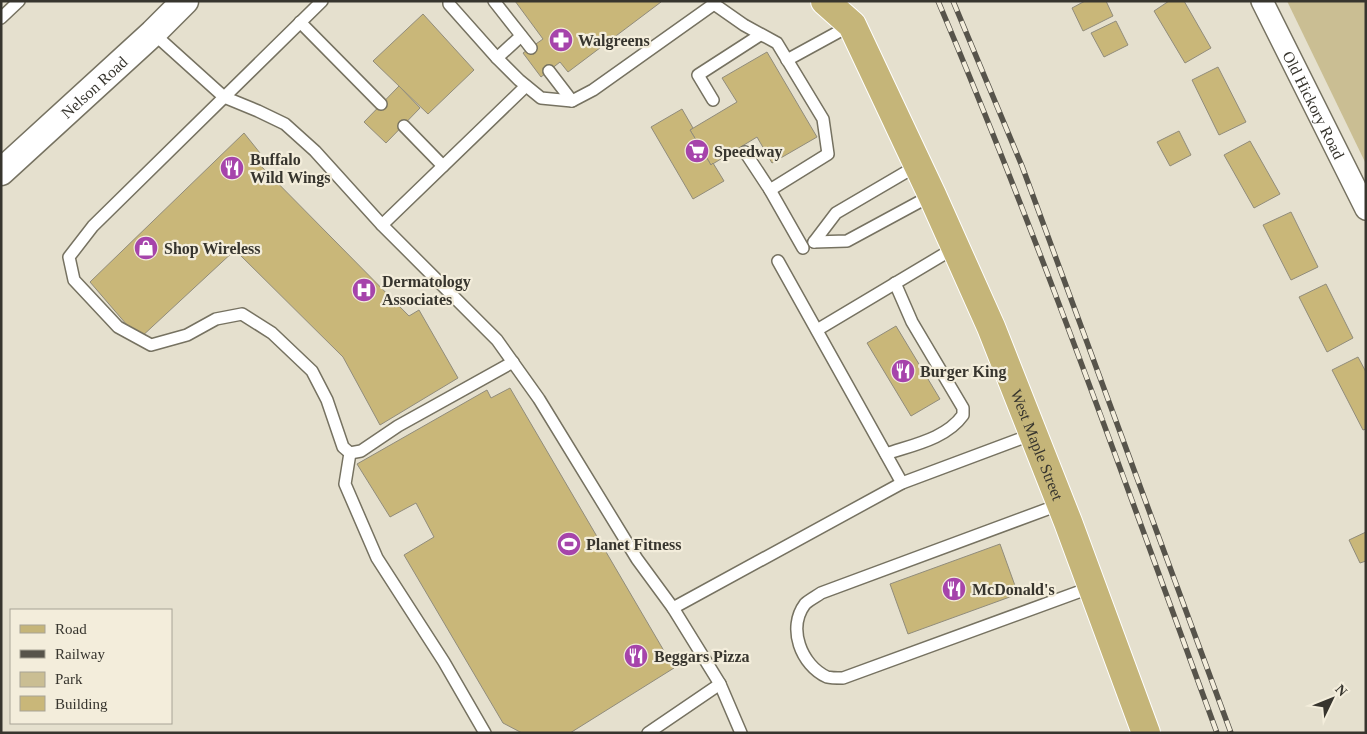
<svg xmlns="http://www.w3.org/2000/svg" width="1367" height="734" viewBox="0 0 1367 734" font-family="'Times New Roman',serif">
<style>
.green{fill:#cabe93}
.building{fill:#c9b779;stroke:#918c7b}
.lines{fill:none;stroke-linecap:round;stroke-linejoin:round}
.service-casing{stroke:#767261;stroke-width:14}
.minor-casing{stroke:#767261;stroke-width:24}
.tertiary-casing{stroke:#767261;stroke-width:29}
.primary-casing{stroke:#fff;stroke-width:30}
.service{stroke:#fff;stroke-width:11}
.minor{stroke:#fff;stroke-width:21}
.tertiary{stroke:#fff;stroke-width:26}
.primary{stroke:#c5b579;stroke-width:28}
.rail-casing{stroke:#57544b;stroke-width:5.5}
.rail{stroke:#f3eddb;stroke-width:4;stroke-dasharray:11;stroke-linecap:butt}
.labels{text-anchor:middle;stroke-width:4.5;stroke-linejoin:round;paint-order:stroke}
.poi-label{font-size:16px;font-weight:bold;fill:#37352e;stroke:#f3eddb;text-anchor:start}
.street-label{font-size:16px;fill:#37352e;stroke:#f3eddb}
</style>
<rect width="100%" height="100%" fill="#e5e0ce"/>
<!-- green -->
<polygon class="green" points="1287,1 1366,1 1366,164"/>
<!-- building -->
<g class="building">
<polygon points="515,1 660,1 661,2 568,72 560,62 541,77 523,53 543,39"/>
<polygon points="1085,1 1106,1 1113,16 1083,31 1072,8"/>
<polygon points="1169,1 1184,1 1211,48 1185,63 1154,11"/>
<polygon points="423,14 474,70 428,114 373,61"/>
<polygon points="1116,21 1128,45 1104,57 1091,33"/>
<polygon points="767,52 817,137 772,163 757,137 711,165 690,130 737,102 722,78"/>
<polygon points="1218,67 1246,122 1219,135 1192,80"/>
<polygon points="399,86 420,108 386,143 364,122"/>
<polygon points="682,109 693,128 690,130 711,165 713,163 724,181 693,199 651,127"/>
<polygon points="1179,131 1191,155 1170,166 1157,142"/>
<polygon points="244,133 260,153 254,159 409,316 419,310 458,378 380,425 343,357 235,250 139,339 90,282"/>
<polygon points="1250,141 1280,194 1254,208 1224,155"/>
<polygon points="1291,212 1318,267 1291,280 1263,225"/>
<polygon points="1326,284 1353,338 1327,352 1299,297"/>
<polygon points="896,326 940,399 911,416 867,343"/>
<polygon points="1358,357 1366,372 1366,429 1363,430 1332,370"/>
<polygon points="510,388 674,668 570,733 522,733 503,723 404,555 434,537 416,503 390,517 357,464 487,390 491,398"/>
<polygon points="1366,532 1366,561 1360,563 1349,540"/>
<polygon points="1000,544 1018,594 908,634 890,584"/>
</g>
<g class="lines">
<!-- service casing -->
<g class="service-casing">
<g id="service">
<polyline points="322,1 93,226 69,257 74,280 118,327 151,345 187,335 216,319 242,314 272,333 312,371 327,400 343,447 350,453 361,451 398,426 513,362"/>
<polyline points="449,1 449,4 497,58 519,80 541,98 572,101 593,90 714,4 712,1"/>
<polyline points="494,1 531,48"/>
<polyline points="714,4 744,25 777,43 823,119 828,154 770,190 745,152"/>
<polyline points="1,18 19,1"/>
<polyline points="300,22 381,104"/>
<polyline points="153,33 224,97 258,111 285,124 315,151 382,225 497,340 539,399 637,559 673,608 902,483 1033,434"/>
<polyline points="497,58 521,36"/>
<polyline points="787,60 851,25"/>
<polyline points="549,71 572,101"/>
<polyline points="713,100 698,75 760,35"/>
<polyline points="404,126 443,166"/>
<polyline points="770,190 803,248"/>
<polyline points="382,225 526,86"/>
<polyline points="814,242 836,213 918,165"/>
<polyline points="814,242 847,241 932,195"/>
<polyline points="778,261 902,483"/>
<polyline points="817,330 956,247"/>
<polyline points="350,453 345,484 377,558 444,662 485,733"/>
<path d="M886 454C912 445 946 439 963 415V408L912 322 895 283"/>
<path d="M1061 504 821 593C817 596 809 600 805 604 787 628 801 665 827 677 831 678 838 678 843 678L1092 587"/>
<polyline points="673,608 720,684 741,733"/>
<polyline points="648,733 720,684"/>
</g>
</g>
<!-- minor casing -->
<g class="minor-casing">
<g id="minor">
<path id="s1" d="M1262 1 1366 209"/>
</g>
</g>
<!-- tertiary casing -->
<g class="tertiary-casing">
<g id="tertiary">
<path id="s2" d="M1 172 153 33 185 1"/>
</g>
</g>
<!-- primary casing -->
<g class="primary-casing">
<g id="primary">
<path id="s3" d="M825 1 852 25 932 195 991 327 1068 522 1146 733"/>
</g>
</g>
<!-- service -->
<use href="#service" class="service"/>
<!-- minor -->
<use href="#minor" class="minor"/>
<!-- tertiary -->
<use href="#tertiary" class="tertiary"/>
<!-- primary -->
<use href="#primary" class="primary"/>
<!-- rail casing -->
<g class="rail-casing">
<g id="rail">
<path d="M938 1C1040 241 1127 488 1217 733"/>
<polyline points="953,1 1022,166 1231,733"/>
</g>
</g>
<!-- rail -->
<use href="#rail" class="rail"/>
</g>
<!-- icons -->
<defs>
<g id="pharmacy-disc" transform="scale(1.25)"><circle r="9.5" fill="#a644ab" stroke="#f3eddb"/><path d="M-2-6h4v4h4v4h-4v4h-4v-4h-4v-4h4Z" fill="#fff"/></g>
<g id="supermarket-disc" transform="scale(1.25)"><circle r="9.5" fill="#a644ab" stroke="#f3eddb"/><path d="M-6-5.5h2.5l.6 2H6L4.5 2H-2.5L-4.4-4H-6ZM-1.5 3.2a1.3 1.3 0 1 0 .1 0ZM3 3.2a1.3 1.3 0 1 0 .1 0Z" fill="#fff"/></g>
<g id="restaurant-disc" transform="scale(1.25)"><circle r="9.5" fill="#a644ab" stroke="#f3eddb"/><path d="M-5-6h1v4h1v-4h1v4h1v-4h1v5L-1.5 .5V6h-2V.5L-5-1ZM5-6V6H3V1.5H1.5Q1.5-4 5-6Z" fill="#fff"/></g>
<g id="shop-disc" transform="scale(1.25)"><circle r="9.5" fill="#a644ab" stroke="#f3eddb"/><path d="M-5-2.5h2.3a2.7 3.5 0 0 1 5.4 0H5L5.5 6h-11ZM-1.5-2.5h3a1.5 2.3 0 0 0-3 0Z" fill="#fff"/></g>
<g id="hospital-disc" transform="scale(1.25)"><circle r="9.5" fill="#a644ab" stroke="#f3eddb"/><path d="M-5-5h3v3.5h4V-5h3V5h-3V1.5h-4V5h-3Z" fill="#fff"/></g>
<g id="stadium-disc" transform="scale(1.25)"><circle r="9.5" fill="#a644ab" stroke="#f3eddb"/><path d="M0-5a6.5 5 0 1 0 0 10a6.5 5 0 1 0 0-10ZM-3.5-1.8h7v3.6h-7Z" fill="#fff"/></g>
</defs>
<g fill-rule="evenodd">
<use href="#pharmacy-disc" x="561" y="40"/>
<use href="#supermarket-disc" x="697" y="151"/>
<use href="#restaurant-disc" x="232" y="168"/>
<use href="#shop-disc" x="146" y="248"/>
<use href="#hospital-disc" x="364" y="290"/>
<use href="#restaurant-disc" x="903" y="371"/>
<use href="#stadium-disc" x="569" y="544"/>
<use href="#restaurant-disc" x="954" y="589"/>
<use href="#restaurant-disc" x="636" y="656"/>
</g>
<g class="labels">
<!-- poi labels -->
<g class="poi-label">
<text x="578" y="46">Walgreens</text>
<text x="714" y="157">Speedway</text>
<text x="250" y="165">Buffalo<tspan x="250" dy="18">Wild Wings</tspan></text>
<text x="164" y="254">Shop Wireless</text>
<text x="382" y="287">Dermatology<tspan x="382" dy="18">Associates</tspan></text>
<text x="920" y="377">Burger King</text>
<text x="586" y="550">Planet Fitness</text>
<text x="972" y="595">McDonald's</text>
<text x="654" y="662">Beggars Pizza</text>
</g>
<!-- street labels -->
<g class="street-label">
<text dy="6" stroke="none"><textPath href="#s2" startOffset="126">Nelson Road</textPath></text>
<text dy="6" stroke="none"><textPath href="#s1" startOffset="116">Old Hickory Road</textPath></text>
<text dy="6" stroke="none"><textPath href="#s3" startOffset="495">West Maple Street</textPath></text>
</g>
</g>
<!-- border -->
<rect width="1367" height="734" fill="none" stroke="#37352e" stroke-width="5"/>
<!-- legend -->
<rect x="10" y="609" width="162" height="115" fill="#f3eddb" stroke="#a8a396"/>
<rect x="20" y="625" width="25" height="8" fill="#c5b579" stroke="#a8a396"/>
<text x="55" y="634" font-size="15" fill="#37352e">Road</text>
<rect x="20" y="650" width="25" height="8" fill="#57544b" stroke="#a8a396"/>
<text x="55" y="659" font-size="15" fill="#37352e">Railway</text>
<rect x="20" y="672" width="25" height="15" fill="#cabe93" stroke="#a8a396"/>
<text x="55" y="684" font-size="15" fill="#37352e">Park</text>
<rect x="20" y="696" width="25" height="15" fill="#c9b779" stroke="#a8a396"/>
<text x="55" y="709" font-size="15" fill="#37352e">Building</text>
<!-- north arrow -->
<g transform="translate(1332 699) rotate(47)" stroke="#f3eddb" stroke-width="4" paint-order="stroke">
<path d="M0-4L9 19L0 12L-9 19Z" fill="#37352e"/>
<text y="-8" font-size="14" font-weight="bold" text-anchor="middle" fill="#37352e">N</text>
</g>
</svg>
